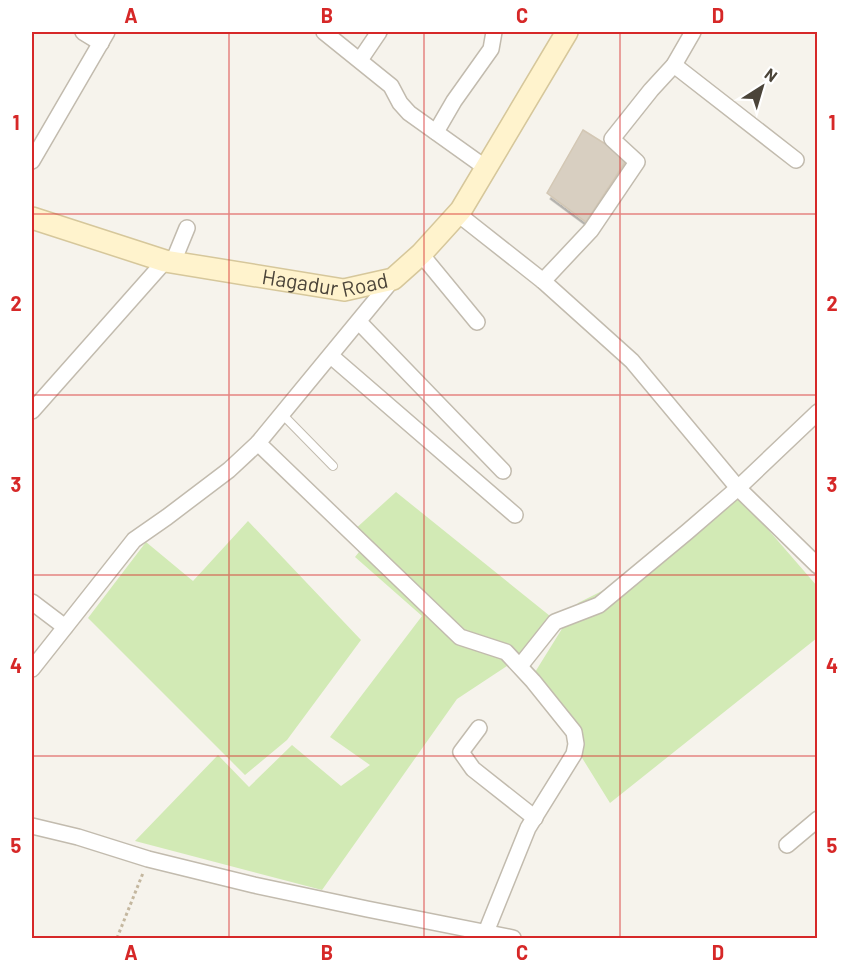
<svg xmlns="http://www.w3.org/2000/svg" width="849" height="970" viewBox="0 0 849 970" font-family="Barlow,sans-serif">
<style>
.green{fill:#d2eab5}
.building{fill:#d8cfc1;stroke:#d3c7b4;stroke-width:1.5;filter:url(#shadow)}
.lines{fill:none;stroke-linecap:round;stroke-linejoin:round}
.lane-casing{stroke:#c2bbae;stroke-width:10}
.street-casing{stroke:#c2bbae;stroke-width:18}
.secondary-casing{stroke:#d6c79b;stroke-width:24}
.path{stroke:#c4b79f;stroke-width:3;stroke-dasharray:3 3;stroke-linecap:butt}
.lane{stroke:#fff;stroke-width:8}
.street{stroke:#fff;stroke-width:15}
.secondary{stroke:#fff3cd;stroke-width:21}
.grid{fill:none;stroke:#d62828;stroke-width:1.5;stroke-opacity:0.55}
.labels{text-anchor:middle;stroke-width:4.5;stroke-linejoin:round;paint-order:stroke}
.street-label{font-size:21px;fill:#4b4439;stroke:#fff}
.neatline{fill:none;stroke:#d62828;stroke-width:2}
.grid-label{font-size:20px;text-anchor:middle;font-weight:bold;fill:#d62828}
</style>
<defs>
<filter id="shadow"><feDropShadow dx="3.5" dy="6" stdDeviation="0" flood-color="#0004"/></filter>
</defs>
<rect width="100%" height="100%" fill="#f6f3ec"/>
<!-- green -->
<g class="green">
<polygon points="396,492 550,616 513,662 457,699 322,890 135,841 218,755 249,787 292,745 341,786 370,765 330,737 422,616 355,557 367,542 353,531"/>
<polygon points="740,497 817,586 817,638 610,803 532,677 578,603 654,565"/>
<polygon points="248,521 361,640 287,740 245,775 88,618 146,542 193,581"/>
</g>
<!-- building -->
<polygon class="building" points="583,130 628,158 586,222 547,193"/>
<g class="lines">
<!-- lane casing -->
<g class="lane-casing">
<polyline id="lane" points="282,414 333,466"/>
</g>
<!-- street casing -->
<g class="street-casing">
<g id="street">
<polyline points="83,32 101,43"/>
<polyline points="324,32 391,86 400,103 409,113 486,168"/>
<polyline points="360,60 379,32"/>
<polyline points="674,65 796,160"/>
<polyline points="436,132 454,101 491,49 494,32"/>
<polyline points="32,161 107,32"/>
<polyline points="458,214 543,281 632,361 738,488 818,566"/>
<polyline points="421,254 477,322"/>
<polyline points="173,262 187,228"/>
<polyline points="543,281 591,230 637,162 612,139 651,90 674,65 693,32"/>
<polyline points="359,322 503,471"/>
<polyline points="331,356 515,515"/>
<polyline points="32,411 165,261"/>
<polyline points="258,443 460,637 506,652 533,681 574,732 576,744 574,754 528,828 486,932"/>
<polyline points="32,602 65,627"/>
<polyline points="520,666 555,622 599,605 687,532 738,488 818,412"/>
<polyline points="32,669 134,540 167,517 229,470 258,443 393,279"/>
<polyline points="479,728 461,752 473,769 535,818"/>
<polyline points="32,826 78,837 148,859 254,885 367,909 513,938"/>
<polyline points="787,845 818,819"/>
</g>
</g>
<!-- secondary casing -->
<g class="secondary-casing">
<g id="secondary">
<path id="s1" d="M32 218 165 261 344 290 393 279 421 254 461 210 567 32"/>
</g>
</g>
<!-- path -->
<polyline class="path" points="117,938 143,873"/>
<!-- lane -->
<use href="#lane" class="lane"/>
<!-- street -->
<use href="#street" class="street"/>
<!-- secondary -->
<use href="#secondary" class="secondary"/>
</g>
<!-- grid -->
<path class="grid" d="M229 32V938M424 32V938M620 32V938M32 214H818M32 395H818M32 575H818M32 756H818"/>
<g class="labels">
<!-- street labels -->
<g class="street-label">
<text dy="7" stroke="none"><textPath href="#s1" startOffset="302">Hagadur Road</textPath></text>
</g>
</g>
<!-- border -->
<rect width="849" height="970" fill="none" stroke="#ffffff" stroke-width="66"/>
<!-- north arrow -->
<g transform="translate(762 87) rotate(37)" stroke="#ffffff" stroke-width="4.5" paint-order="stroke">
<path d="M0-4.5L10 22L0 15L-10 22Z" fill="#4b4439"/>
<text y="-9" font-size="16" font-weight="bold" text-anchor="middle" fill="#4b4439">N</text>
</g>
<rect x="33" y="33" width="783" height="904" class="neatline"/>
<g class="grid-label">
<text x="131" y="23">A</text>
<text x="327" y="23">B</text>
<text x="522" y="23">C</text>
<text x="718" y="23">D</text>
<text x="16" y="130">1</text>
<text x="832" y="130">1</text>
<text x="16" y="311">2</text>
<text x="832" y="311">2</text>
<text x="16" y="492">3</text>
<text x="832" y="492">3</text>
<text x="16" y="673">4</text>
<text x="832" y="673">4</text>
<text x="16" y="853">5</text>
<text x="832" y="853">5</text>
<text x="131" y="960">A</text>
<text x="327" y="960">B</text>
<text x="522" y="960">C</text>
<text x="718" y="960">D</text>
</g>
</svg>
